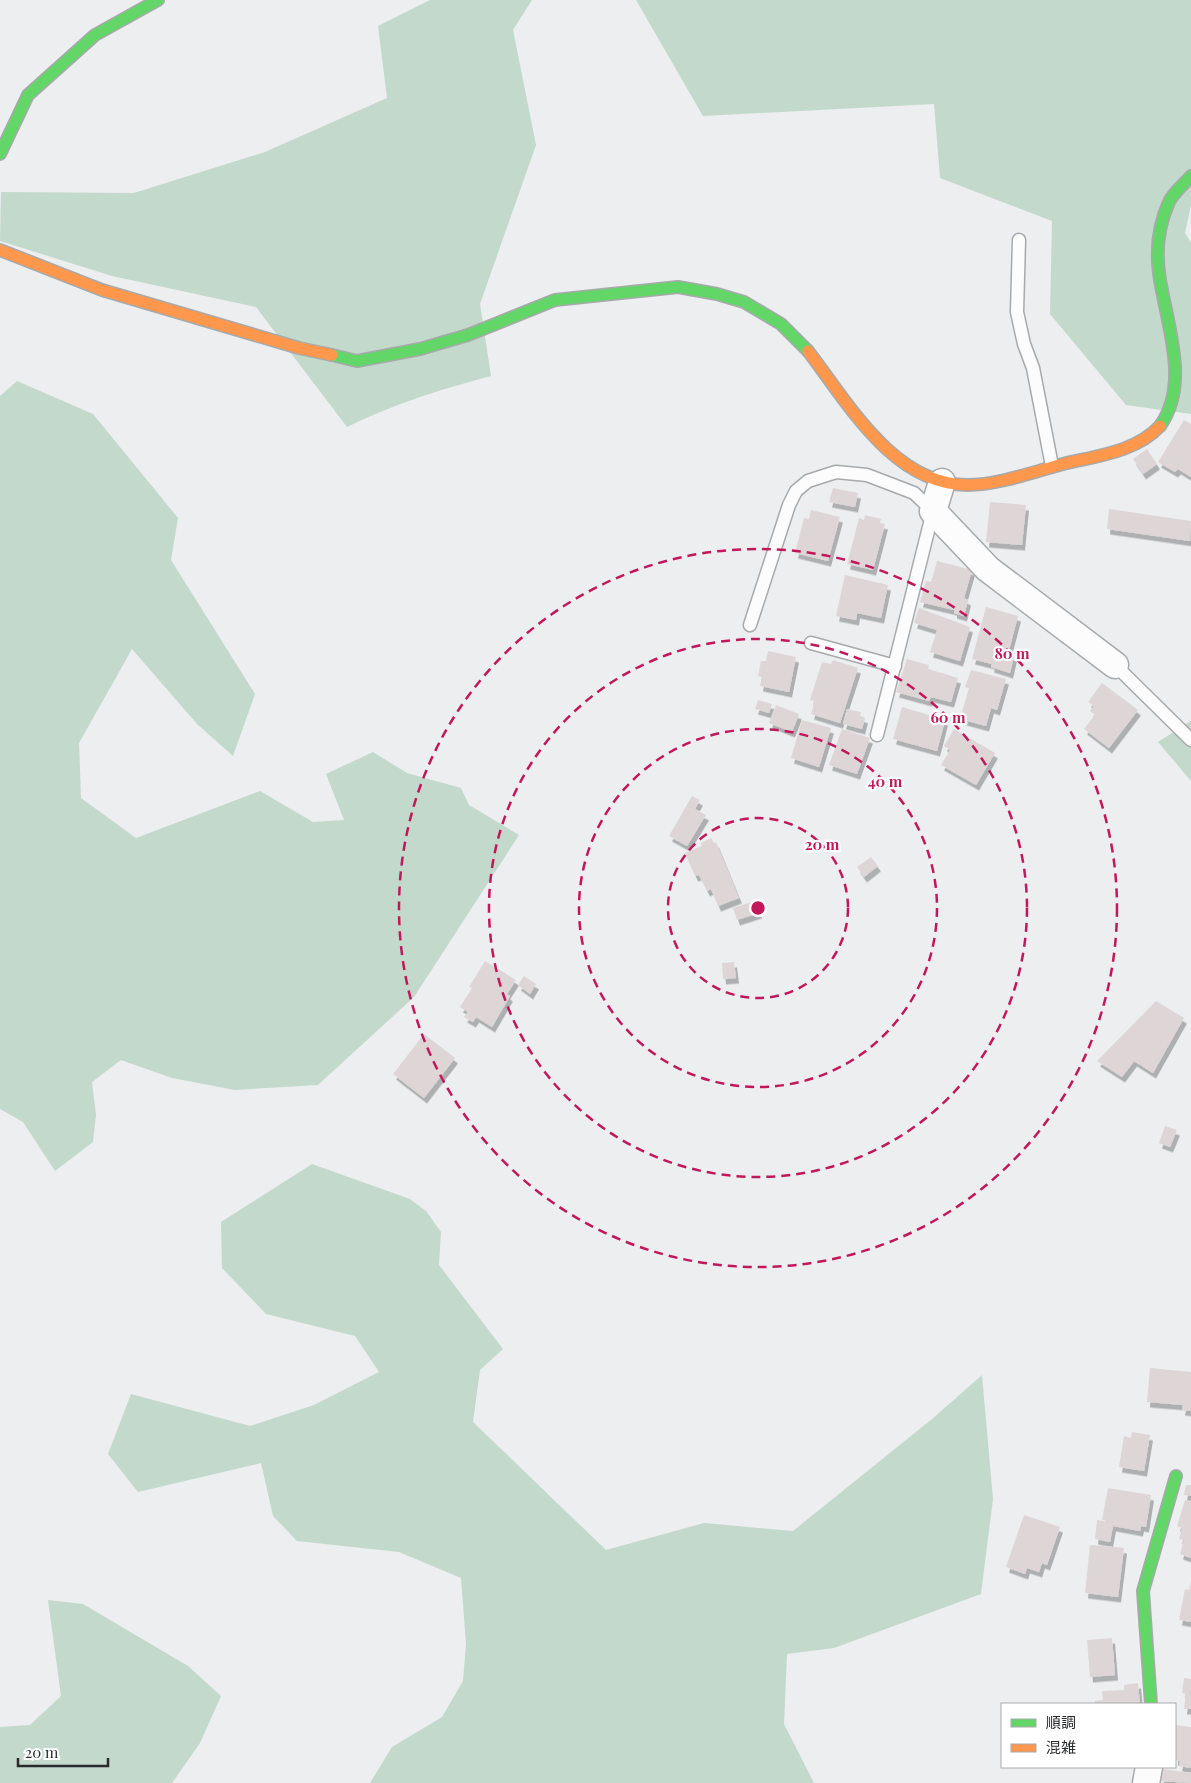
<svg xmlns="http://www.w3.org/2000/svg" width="1191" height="1783" viewBox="0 0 1191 1783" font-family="'Playfair Display','Noto Sans JP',serif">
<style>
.green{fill:#c3d9cb}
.building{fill:#ded6d6;filter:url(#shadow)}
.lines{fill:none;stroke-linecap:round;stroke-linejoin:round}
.lane-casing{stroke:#a7a9aa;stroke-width:15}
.street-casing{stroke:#a7a9aa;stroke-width:29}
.fast-casing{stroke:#a7a9aa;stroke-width:14}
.slow-casing{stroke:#a7a9aa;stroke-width:14}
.lane{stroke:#fcfcfd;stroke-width:12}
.street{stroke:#fcfcfd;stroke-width:26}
.fast{stroke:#63d668;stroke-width:11}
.slow{stroke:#ff974d;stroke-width:11}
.ring{fill:none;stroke:#c2185b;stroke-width:2.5;stroke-dasharray:9 6}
.centre{fill:#c2185b;stroke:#fff;stroke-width:2.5}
.ring-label{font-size:15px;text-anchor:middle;font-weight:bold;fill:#c2185b;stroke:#fff;stroke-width:4.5;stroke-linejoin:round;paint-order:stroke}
</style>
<defs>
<filter id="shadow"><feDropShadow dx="3" dy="5.5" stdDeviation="0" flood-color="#0004"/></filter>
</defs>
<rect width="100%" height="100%" fill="#eceef0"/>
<!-- green -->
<g class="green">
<path d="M430 0H532L513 30 536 145 480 304 491 376C442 389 393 404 347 427L256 307 112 276 0 241 1 192 134 193 265 152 387 98 378 26Z"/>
<polygon points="636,0 1191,0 1191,205 1185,233 1191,243 1191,414 1126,405 1050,314 1052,221 940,178 934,104 703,116"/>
<polygon points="17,381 93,414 178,518 171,560 255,694 233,756 197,724 132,649 79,743 81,798 136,838 260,791 313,822 344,820 326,774 373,752 407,773 461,788 469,805 519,835 414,997 318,1085 235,1090 172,1078 121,1060 92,1082 96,1115 93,1142 55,1171 23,1122 0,1109 0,396"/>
<polygon points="1191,721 1191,781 1158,742"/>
<polygon points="312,1164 410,1199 426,1211 441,1232 439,1265 503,1349 480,1370 473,1422 606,1550 704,1523 793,1531 932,1419 982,1375 993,1499 981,1594 834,1648 787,1654 784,1724 814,1783 370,1783 392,1747 442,1717 463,1681 466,1644 461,1578 399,1552 297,1541 273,1516 261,1463 138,1492 108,1454 131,1394 250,1426 314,1405 379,1372 355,1336 266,1314 222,1268 221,1222"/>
<polygon points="48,1600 83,1604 188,1666 221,1696 200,1743 172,1783 0,1783 0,1727 30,1725 61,1696"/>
</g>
<!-- building -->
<g class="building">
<polygon points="1184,420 1191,424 1191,477 1178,469 1175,472 1158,462"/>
<polygon points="1147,449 1157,464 1143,474 1133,459"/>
<polygon points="833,488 858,493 855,507 829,502"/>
<polygon points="990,502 1026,505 1022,545 986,542"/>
<polygon points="1109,509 1191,521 1190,541 1107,529"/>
<polygon points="811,510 840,517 828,561 795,553 804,518 809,519"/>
<polygon points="865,515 881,519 880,523 885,524 873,570 847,564 859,518 864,520"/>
<polygon points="937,561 972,570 964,598 968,600 964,616 954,613 954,610 920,602 926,581 931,582"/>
<polygon points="845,575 888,585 881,618 857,613 856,620 836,616"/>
<polygon points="986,607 1018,616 1008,654 1014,656 1010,673 991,667 992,664 972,659"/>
<polygon points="919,608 970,627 960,661 930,652 937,630 914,623"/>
<polygon points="768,651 796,657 789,692 760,686 762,677 758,676 761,661 766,661"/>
<polygon points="907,659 929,665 928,669 958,678 951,702 931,697 929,701 896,692"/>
<polygon points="833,660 858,668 840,723 811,714 815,701 810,700 822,662 831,664"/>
<polygon points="971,670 1006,679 997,710 991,708 986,726 960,719 969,688 965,687"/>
<polygon points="1102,683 1138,710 1109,748 1084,729 1095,715 1090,711 1094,706 1088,702"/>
<polygon points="758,700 772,704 769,713 755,709"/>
<polygon points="776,705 799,714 792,732 769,723"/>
<polygon points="902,707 945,720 937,751 893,739"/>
<polygon points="847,709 861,712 860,716 865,718 862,729 843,724"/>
<polygon points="802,720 831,728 819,767 791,758"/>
<polygon points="842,729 870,738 857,774 829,765"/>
<polygon points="954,729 995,753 976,785 941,765 950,750 944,746"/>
<polygon points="692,796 700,800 695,809 706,815 687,846 669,836"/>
<polygon points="711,838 714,843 716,842 739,898 718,906 711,889 707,891 699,875 695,876 685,853 702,846 701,843"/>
<polygon points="871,857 878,866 864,877 857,867"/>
<polygon points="755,901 759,913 737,920 733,908"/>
<polygon points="485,961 516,980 507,994 510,996 492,1027 476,1017 473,1022 464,1017 468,1012 460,1007 472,988 469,987"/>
<polygon points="734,962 736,978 723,979 722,963"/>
<polygon points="524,976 536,984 530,994 518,985"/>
<polygon points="1156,1001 1184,1018 1153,1073 1134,1061 1122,1077 1097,1061"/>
<polygon points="424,1034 455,1058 424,1098 393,1074"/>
<polygon points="1165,1126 1177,1130 1170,1147 1159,1143"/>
<polygon points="1150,1368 1191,1372 1191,1411 1182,1410 1183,1405 1147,1402"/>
<polygon points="1132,1432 1150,1435 1144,1471 1119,1467 1124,1436 1131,1438"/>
<polygon points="1186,1485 1191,1485 1191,1496 1184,1495"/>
<polygon points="1108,1488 1151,1495 1146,1527 1141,1526 1140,1531 1113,1526 1110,1542 1095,1539 1097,1520 1114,1523 1102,1520"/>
<polygon points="1185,1500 1191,1502 1191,1558 1180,1554 1184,1540 1179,1539 1182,1528 1177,1526"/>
<polygon points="1024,1515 1060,1527 1047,1565 1042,1563 1039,1572 1027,1568 1025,1574 1006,1567"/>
<polygon points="1090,1545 1124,1548 1118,1597 1085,1593"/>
<polygon points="1191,1582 1191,1622 1179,1620 1185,1589 1189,1590"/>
<polygon points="1112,1638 1115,1675 1090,1677 1087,1640"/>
<polygon points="1184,1678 1191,1679 1191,1709 1184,1709 1186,1694 1182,1693"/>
<polygon points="1138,1683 1140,1704 1095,1704 1095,1701 1103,1700 1102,1691 1124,1690 1124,1685"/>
<polygon points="1175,1725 1191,1727 1191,1768 1179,1766 1180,1761 1175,1760"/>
<polygon points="1162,1769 1191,1773 1191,1783 1160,1781"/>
</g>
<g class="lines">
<!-- lane casing -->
<g class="lane-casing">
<g id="lane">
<polyline points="1019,240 1017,312 1024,344 1033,368 1052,466"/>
<polyline points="750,625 789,505 796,491 808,481 836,472 867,475 914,493 933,511 877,735"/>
<polyline points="811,643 895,666"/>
<polyline points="1115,665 1191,740"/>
</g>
</g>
<!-- street casing -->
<g class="street-casing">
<g id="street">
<polyline points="942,482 933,511 988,569 1115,665"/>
<polyline points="1146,1783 1149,1767"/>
</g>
</g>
<!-- fast casing -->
<g class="fast-casing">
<g id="fast">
<polyline points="0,154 28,95 95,35 158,0"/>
<polyline points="332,355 357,361 420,349 468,335 555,300 678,287 717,294 744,302 781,324 808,351"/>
<path d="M1160 426C1191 382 1166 324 1159 273 1156 250 1159 224 1169 202 1173 193 1184 184 1191 176"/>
<polyline points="1151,1704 1143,1591 1176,1476"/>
</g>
</g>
<!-- slow casing -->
<g class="slow-casing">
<g id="slow">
<polyline points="0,250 102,290 299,348 332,355"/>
<path d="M808 351C848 403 893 484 967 485 998 485 1033 472 1063 464 1096 456 1136 452 1160 426"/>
</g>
</g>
<!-- lane -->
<use href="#lane" class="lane"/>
<!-- street -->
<use href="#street" class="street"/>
<!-- fast -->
<use href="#fast" class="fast"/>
<!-- slow -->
<use href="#slow" class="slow"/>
</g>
<!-- distance rings -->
<g class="ring">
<circle cx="758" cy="908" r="90"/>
<circle cx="758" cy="908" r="179"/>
<circle cx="758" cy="908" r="269"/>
<circle cx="758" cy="908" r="359"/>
</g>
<circle cx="758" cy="908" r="8" class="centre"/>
<g class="ring-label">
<text x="1012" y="659">80 m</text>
<text x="948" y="723">60 m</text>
<text x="885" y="787">40 m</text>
<text x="822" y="850">20 m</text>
</g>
<!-- legend -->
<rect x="1001" y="1703" width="175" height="65" fill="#ffffff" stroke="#a9aaab"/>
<rect x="1011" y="1719" width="25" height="8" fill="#63d668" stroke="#a9aaab"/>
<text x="1046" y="1728" font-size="15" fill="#292a2c">順調</text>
<rect x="1011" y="1744" width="25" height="8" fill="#ff974d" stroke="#a9aaab"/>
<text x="1046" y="1753" font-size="15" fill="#292a2c">混雑</text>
<!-- scale -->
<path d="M18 1758v8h90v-8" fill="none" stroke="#292a2c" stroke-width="2.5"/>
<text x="25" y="1758" font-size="15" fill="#292a2c" stroke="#ffffff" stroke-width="4" paint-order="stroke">20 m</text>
</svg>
